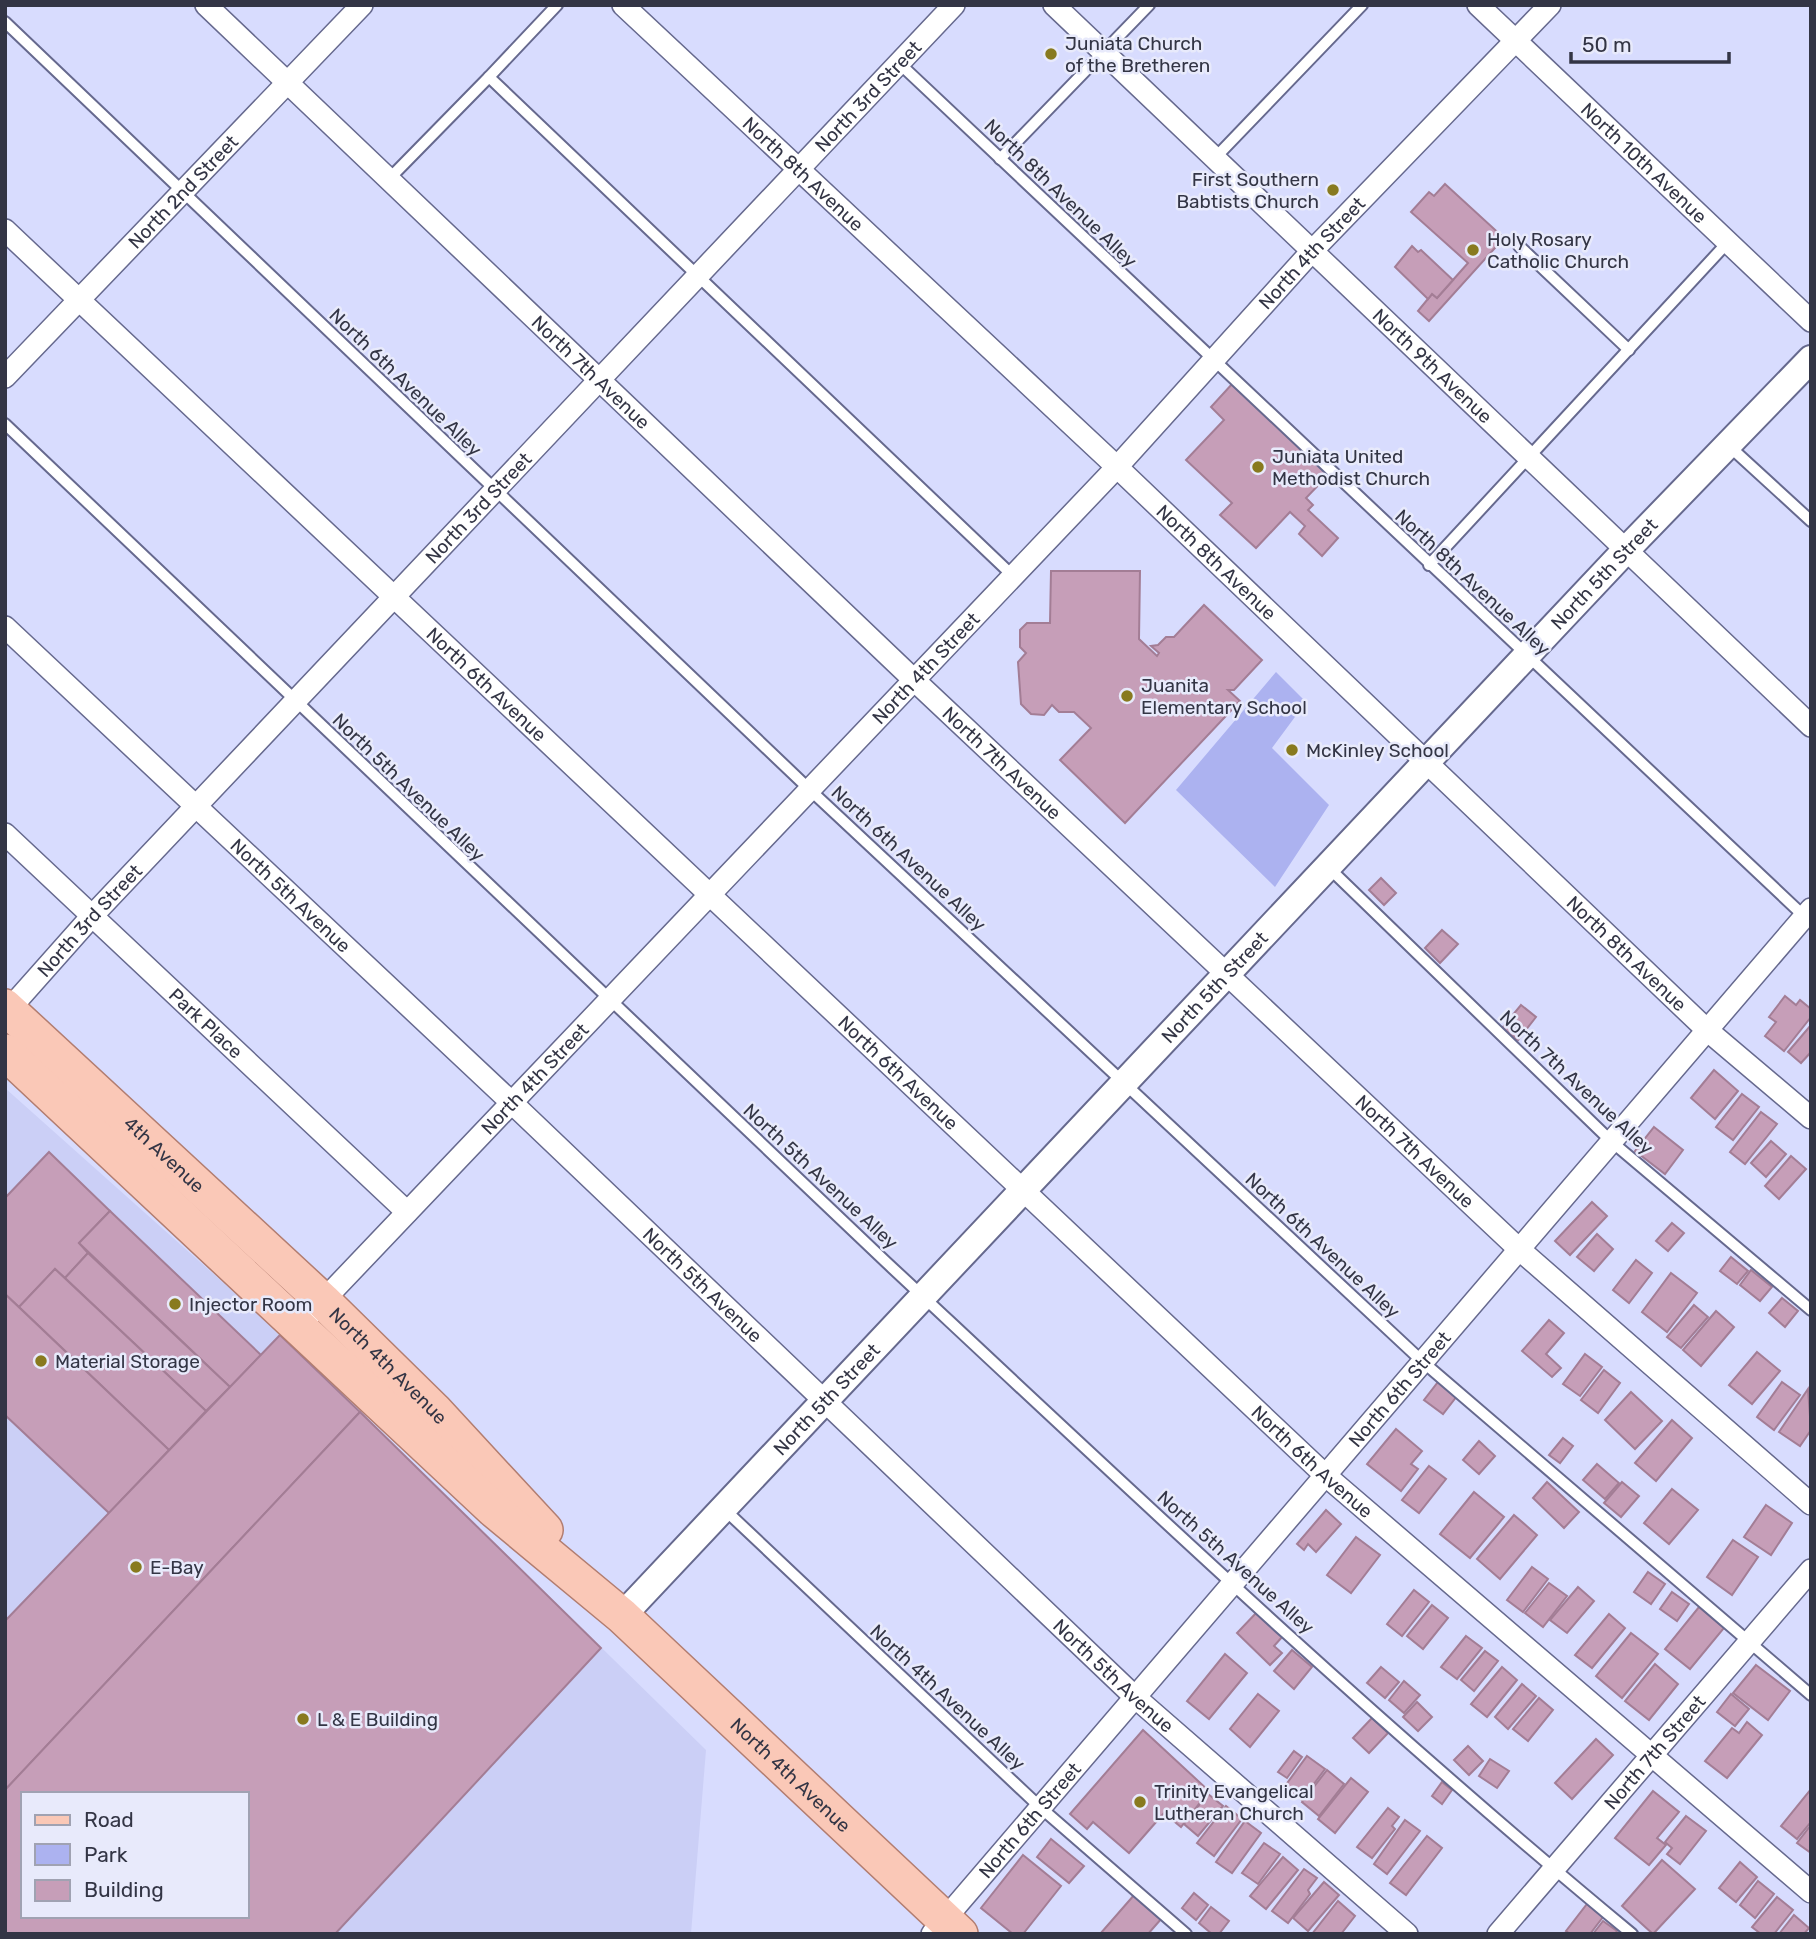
<svg xmlns="http://www.w3.org/2000/svg" width="1816" height="1939" viewBox="0 0 1816 1939" font-family="Rubik,sans-serif">
<style>
.built{fill:#cbcff6;fill-rule:evenodd}
.green{fill:#acb2f0}
.building{fill:#c69eb8;stroke:#a37d95;stroke-width:2;fill-rule:evenodd}
.lines{fill:none;stroke-linecap:round;stroke-linejoin:round}
.service-casing{stroke:#66698e;stroke-width:14}
.minor-casing{stroke:#66698e;stroke-width:24}
.tertiary-casing{stroke:#66698e;stroke-width:30}
.primary-casing{stroke:#b27d70;stroke-width:38}
.service{stroke:#fff;stroke-width:10}
.minor{stroke:#fff;stroke-width:21}
.tertiary{stroke:#fff;stroke-width:26}
.primary{stroke:#fac8b7;stroke-width:35}
.poi-dot{fill:#887a1f;stroke:#e8eafb;stroke-width:2.5}
.labels{text-anchor:middle;stroke-width:5;stroke-linejoin:round;paint-order:stroke}
.poi-label{font-size:19px;fill:#333545;stroke:#e8eafb;text-anchor:start}
.street-label{font-size:19px;fill:#333545;stroke:#e8eafb}
</style>
<rect width="100%" height="100%" fill="#d8dcfe"/>
<!-- built -->
<path class="built" d="M5 1088 283 1336 706 1750 691 1934H5ZM23 1794H247V1916H23Z"/>
<!-- green -->
<polygon class="green" points="1276,672 1306,702 1272,748 1329,805 1275,887 1176,790"/>
<!-- building -->
<g class="building">
<polygon points="1445,184 1504,238 1429,321 1418,311 1432,294 1437,298 1468,263 1411,212 1429,192 1434,196"/>
<polygon points="1412,246 1418,252 1421,250 1453,280 1437,298 1432,294 1428,299 1395,267"/>
<polygon points="1233,383 1329,474 1306,498 1313,505 1308,510 1338,538 1322,556 1299,534 1305,526 1290,512 1256,548 1220,515 1232,503 1186,460 1224,420 1211,407"/>
<polygon points="1051,571 1140,571 1139,639 1157,656 1159,653 1151,646 1158,645 1166,637 1174,637 1204,605 1262,660 1234,690 1228,690 1240,701 1125,823 1060,760 1091,728 1074,712 1059,712 1052,705 1044,715 1031,714 1021,704 1018,662 1026,653 1020,647 1020,630 1027,623 1050,623"/>
<polygon points="1381,878 1396,893 1384,905 1369,890"/>
<polygon points="1442,930 1458,944 1440,963 1425,948"/>
<polygon points="1785,996 1796,1005 1800,1000 1811,1009 1811,1017 1784,1051 1765,1036 1776,1022 1769,1017"/>
<polygon points="1521,1005 1536,1017 1518,1040 1502,1028"/>
<polygon points="1811,1025 1811,1052 1801,1063 1788,1052"/>
<polygon points="1714,1070 1738,1091 1715,1119 1691,1098"/>
<polygon points="1742,1094 1759,1107 1733,1140 1716,1127"/>
<polygon points="1761,1112 1777,1124 1745,1164 1730,1152"/>
<polygon points="1654,1127 1683,1150 1665,1174 1635,1151"/>
<polygon points="1771,1141 1786,1154 1766,1177 1751,1163"/>
<polygon points="49,1152 110,1211 79,1243 88,1253 65,1278 55,1269 19,1307 5,1294 5,1198"/>
<polygon points="1791,1156 1806,1169 1779,1199 1765,1186"/>
<polygon points="1592,1202 1607,1216 1570,1255 1555,1241"/>
<polygon points="110,1211 261,1355 230,1387 79,1243"/>
<polygon points="1672,1223 1684,1233 1668,1251 1656,1241"/>
<polygon points="1597,1234 1613,1249 1594,1271 1577,1257"/>
<polygon points="88,1253 230,1387 206,1411 65,1278"/>
<polygon points="1731,1257 1748,1271 1737,1284 1720,1271"/>
<polygon points="1636,1260 1652,1273 1629,1303 1613,1290"/>
<polygon points="55,1269 206,1411 169,1450 19,1307"/>
<polygon points="1751,1270 1772,1287 1760,1301 1740,1285"/>
<polygon points="1671,1273 1697,1293 1667,1332 1642,1312"/>
<polygon points="5,1294 169,1450 109,1513 5,1415"/>
<polygon points="1782,1298 1798,1311 1785,1327 1769,1313"/>
<polygon points="1694,1305 1708,1317 1681,1348 1667,1337"/>
<polygon points="1716,1311 1734,1327 1701,1366 1683,1350"/>
<polygon points="1549,1320 1564,1333 1546,1354 1561,1368 1552,1377 1522,1351"/>
<polygon points="280,1335 360,1412 5,1790 5,1621"/>
<polygon points="1757,1352 1780,1371 1752,1404 1729,1385"/>
<polygon points="1585,1354 1602,1367 1580,1396 1563,1384"/>
<polygon points="1604,1370 1620,1383 1598,1413 1581,1400"/>
<polygon points="1438,1382 1457,1396 1443,1414 1424,1400"/>
<polygon points="1782,1382 1800,1395 1774,1430 1757,1417"/>
<polygon points="1808,1389 1811,1430 1800,1446 1779,1432"/>
<polygon points="1631,1392 1662,1421 1635,1449 1605,1420"/>
<path d="M360 1412 601 1648 335 1934H5V1790ZM23 1794H247V1916H23Z"/>
<polygon points="1672,1420 1692,1438 1656,1481 1635,1463"/>
<polygon points="1396,1429 1422,1451 1411,1464 1418,1469 1401,1491 1367,1464"/>
<polygon points="1563,1438 1573,1446 1560,1463 1549,1455"/>
<polygon points="1479,1441 1495,1456 1479,1474 1463,1460"/>
<polygon points="1597,1464 1619,1483 1605,1499 1583,1480"/>
<polygon points="1429,1466 1446,1479 1419,1513 1402,1500"/>
<polygon points="1547,1482 1579,1512 1564,1528 1533,1498"/>
<polygon points="1622,1482 1639,1496 1621,1517 1604,1503"/>
<polygon points="1672,1489 1698,1510 1669,1544 1644,1523"/>
<polygon points="1474,1492 1504,1517 1470,1558 1440,1534"/>
<polygon points="1766,1505 1792,1523 1771,1555 1744,1537"/>
<polygon points="1326,1510 1341,1524 1316,1552 1308,1544 1304,1550 1297,1544"/>
<polygon points="1514,1515 1537,1535 1500,1579 1477,1559"/>
<polygon points="1356,1537 1380,1555 1351,1593 1327,1575"/>
<polygon points="1733,1540 1758,1557 1732,1595 1707,1577"/>
<polygon points="1532,1567 1548,1579 1523,1612 1507,1600"/>
<polygon points="1648,1572 1665,1584 1651,1604 1634,1592"/>
<polygon points="1549,1583 1567,1596 1543,1627 1525,1613"/>
<polygon points="1578,1587 1594,1601 1567,1633 1550,1620"/>
<polygon points="1414,1590 1429,1602 1402,1636 1387,1624"/>
<polygon points="1672,1592 1689,1604 1677,1621 1660,1609"/>
<polygon points="1432,1605 1448,1618 1423,1649 1407,1636"/>
<polygon points="1699,1607 1724,1628 1690,1669 1665,1649"/>
<polygon points="1258,1611 1283,1636 1274,1646 1282,1653 1270,1665 1237,1633"/>
<polygon points="1609,1614 1625,1628 1592,1668 1575,1655"/>
<polygon points="1631,1633 1658,1654 1622,1698 1596,1676"/>
<polygon points="1466,1636 1482,1648 1457,1679 1441,1667"/>
<polygon points="1292,1650 1312,1667 1294,1689 1274,1671"/>
<polygon points="1485,1651 1498,1661 1474,1691 1461,1680"/>
<polygon points="1225,1654 1247,1673 1209,1719 1187,1701"/>
<polygon points="1655,1664 1678,1684 1649,1720 1625,1701"/>
<polygon points="1756,1665 1790,1691 1768,1720 1733,1693"/>
<polygon points="1381,1667 1399,1682 1385,1698 1367,1683"/>
<polygon points="1502,1667 1517,1680 1487,1717 1471,1704"/>
<polygon points="1404,1681 1420,1695 1404,1713 1389,1700"/>
<polygon points="1522,1684 1536,1696 1508,1729 1495,1717"/>
<polygon points="1258,1694 1279,1711 1250,1747 1230,1729"/>
<polygon points="1731,1694 1749,1709 1735,1726 1717,1712"/>
<polygon points="1539,1698 1553,1710 1528,1741 1513,1729"/>
<polygon points="1417,1702 1432,1717 1418,1731 1403,1717"/>
<polygon points="1372,1718 1388,1733 1369,1753 1353,1738"/>
<polygon points="1747,1722 1762,1735 1727,1778 1705,1761 1732,1728 1739,1733"/>
<polygon points="1143,1730 1209,1791 1181,1827 1164,1813 1129,1853 1093,1822 1087,1829 1070,1814"/>
<polygon points="1596,1739 1613,1755 1572,1799 1555,1783"/>
<polygon points="1468,1746 1483,1761 1469,1775 1454,1760"/>
<polygon points="1294,1751 1302,1757 1287,1778 1278,1772"/>
<polygon points="1307,1756 1325,1769 1302,1800 1285,1786"/>
<polygon points="1490,1759 1509,1771 1497,1788 1479,1776"/>
<polygon points="1327,1770 1344,1784 1319,1816 1302,1802"/>
<polygon points="1351,1778 1368,1792 1335,1833 1318,1819"/>
<polygon points="1442,1782 1452,1790 1442,1804 1432,1796"/>
<polygon points="1811,1789 1811,1822 1797,1839 1781,1826"/>
<polygon points="1653,1791 1679,1812 1657,1838 1666,1845 1649,1865 1615,1838"/>
<polygon points="1208,1794 1223,1806 1198,1836 1184,1824"/>
<polygon points="1226,1806 1242,1819 1214,1856 1197,1843"/>
<polygon points="1388,1808 1399,1817 1392,1826 1395,1829 1372,1858 1357,1847"/>
<polygon points="1686,1816 1706,1831 1680,1864 1667,1854 1672,1848 1665,1842"/>
<polygon points="1405,1820 1420,1831 1387,1874 1374,1864"/>
<polygon points="1245,1821 1261,1833 1232,1873 1216,1862"/>
<polygon points="1811,1825 1811,1853 1797,1843"/>
<polygon points="1427,1836 1442,1848 1406,1895 1390,1883"/>
<polygon points="1051,1839 1084,1866 1069,1883 1037,1857"/>
<polygon points="1264,1843 1280,1854 1258,1884 1242,1873"/>
<polygon points="1023,1855 1061,1886 1023,1934 1013,1934 981,1908"/>
<polygon points="1283,1857 1298,1870 1266,1909 1250,1896"/>
<polygon points="1662,1860 1695,1889 1653,1934 1622,1906"/>
<polygon points="1740,1862 1757,1877 1736,1902 1719,1888"/>
<polygon points="1304,1869 1317,1878 1308,1890 1310,1894 1288,1923 1272,1911"/>
<polygon points="1758,1881 1774,1894 1755,1918 1740,1905"/>
<polygon points="1324,1882 1339,1895 1308,1931 1293,1918"/>
<polygon points="1194,1893 1208,1905 1196,1920 1182,1908"/>
<polygon points="1135,1894 1162,1918 1148,1934 1100,1934"/>
<polygon points="1777,1897 1793,1910 1774,1934 1761,1934 1752,1927"/>
<polygon points="1338,1901 1355,1916 1341,1934 1312,1934"/>
<polygon points="1587,1904 1603,1917 1590,1934 1570,1934 1566,1931"/>
<polygon points="1211,1907 1229,1921 1219,1934 1212,1934 1199,1923"/>
<polygon points="1794,1915 1809,1928 1804,1934 1779,1934"/>
<polygon points="1603,1921 1617,1931 1615,1934 1593,1934"/>
</g>
<g class="lines">
<!-- service casing -->
<g class="service-casing">
<g id="service">
<polyline points="557,5 489,77 1012,575"/>
<polyline points="5,22 808,788 1423,1362 1811,1695"/>
<polyline points="899,63 1806,918"/>
<polyline points="1215,158 1362,5"/>
<polyline points="1000,159 1149,5"/>
<polyline points="390,178 489,77"/>
<polyline points="1519,246 1629,350"/>
<path d="M5 424C297 705 591 984 886 1262 1130 1490 1374 1721 1632 1934"/>
<polyline points="1728,445 1811,521"/>
<polyline points="1429,565 1728,242"/>
<polyline points="1329,868 1612,1142 1811,1310"/>
<polyline points="723,1508 1041,1808 1186,1934"/>
</g>
</g>
<!-- minor casing -->
<g class="minor-casing">
<g id="minor">
<path id="s1" d="M206 5 913 679 1520 1250 1811 1504"/>
<path id="s2" d="M623 5 1117 467 1707 1030 1811 1118"/>
<path id="s3" d="M1054 5 1811 726"/>
<path id="s4" d="M1478 5 1811 321"/>
<path id="s5" d="M5 230 1325 1475 1811 1892"/>
<path id="s6" d="M5 377 362 5"/>
<path id="s7" d="M5 627 511 1102 1136 1698 1407 1934"/>
<path id="s8" d="M5 834 407 1212"/>
<path id="s9" d="M5 1014 92 916 954 5"/>
<path id="s10" d="M298 1327 1117 467 1312 251 1550 5"/>
<path id="s11" d="M932 1934 1811 909"/>
<path id="s12" d="M1498 1934 1811 1570"/>
</g>
</g>
<!-- tertiary casing -->
<g class="tertiary-casing">
<g id="tertiary">
<path id="s13" d="M622 1616 1625 551 1811 359"/>
</g>
</g>
<!-- primary casing -->
<g class="primary-casing">
<g id="primary">
<path id="s14" d="M5 1007 323 1301 434 1410 545 1530"/>
<path id="s15" d="M5 1052 493 1509 622 1616 960 1934"/>
</g>
</g>
<!-- service -->
<use href="#service" class="service"/>
<!-- minor -->
<use href="#minor" class="minor"/>
<!-- tertiary -->
<use href="#tertiary" class="tertiary"/>
<!-- primary -->
<use href="#primary" class="primary"/>
</g>
<!-- markers -->
<g class="poi-dot">
<circle cx="1051" cy="54" r="7"/>
<circle cx="1333" cy="190" r="7"/>
<circle cx="1473" cy="250" r="7"/>
<circle cx="1258" cy="467" r="7"/>
<circle cx="1127" cy="696" r="7"/>
<circle cx="1292" cy="750" r="7"/>
<circle cx="175" cy="1304" r="7"/>
<circle cx="41" cy="1361" r="7"/>
<circle cx="136" cy="1567" r="7"/>
<circle cx="303" cy="1719" r="7"/>
<circle cx="1140" cy="1802" r="7"/>
</g>
<g class="labels">
<!-- poi labels -->
<g class="poi-label">
<text x="1065" y="50">Juniata Church<tspan x="1065" dy="22">of the Bretheren</tspan></text>
<text x="1319" y="186" text-anchor="end">First Southern<tspan x="1319" dy="22">Babtists Church</tspan></text>
<text x="1487" y="246">Holy Rosary<tspan x="1487" dy="22">Catholic Church</tspan></text>
<text x="1272" y="463">Juniata United<tspan x="1272" dy="22">Methodist Church</tspan></text>
<text x="1141" y="692">Juanita<tspan x="1141" dy="22">Elementary School</tspan></text>
<text x="1306" y="757">McKinley School</text>
<text x="189" y="1311">Injector Room</text>
<text x="55" y="1368">Material Storage</text>
<text x="150" y="1574">E-Bay</text>
<text x="317" y="1726">L &amp; E Building</text>
<text x="1154" y="1798">Trinity Evangelical<tspan x="1154" dy="22">Lutheran Church</tspan></text>
</g>
<!-- street labels -->
<g class="street-label">
<text dy="7" stroke="none"><textPath href="#s9" startOffset="1260">North 3rd Street</textPath></text>
<text dy="7" stroke="none"><textPath href="#s4" startOffset="229">North 10th Avenue</textPath></text>
<text dy="7" stroke="none"><textPath href="#s2" startOffset="247">North 8th Avenue</textPath></text>
<text dy="7" stroke="none"><textPath href="#s6" startOffset="257">North 2nd Street</textPath></text>
<text transform="translate(1061 193) rotate(44)" y="7">North 8th Avenue Alley</text>
<text dy="7" stroke="none"><textPath href="#s10" startOffset="1477">North 4th Street</textPath></text>
<text dy="7" stroke="none"><textPath href="#s3" startOffset="523">North 9th Avenue</textPath></text>
<text dy="7" stroke="none"><textPath href="#s1" startOffset="532">North 7th Avenue</textPath></text>
<text transform="translate(406 382) rotate(44)" y="7">North 6th Avenue Alley</text>
<text dy="7" stroke="none"><textPath href="#s9" startOffset="693">North 3rd Street</textPath></text>
<text dy="7" stroke="none"><textPath href="#s2" startOffset="814">North 8th Avenue</textPath></text>
<text dy="7" stroke="none"><textPath href="#s13" startOffset="1432">North 5th Street</textPath></text>
<text transform="translate(1473 582) rotate(43)" y="7">North 8th Avenue Alley</text>
<text dy="7" stroke="none"><textPath href="#s10" startOffset="910">North 4th Street</textPath></text>
<text dy="7" stroke="none"><textPath href="#s5" startOffset="662">North 6th Avenue</textPath></text>
<text dy="7" stroke="none"><textPath href="#s1" startOffset="1099">North 7th Avenue</textPath></text>
<text transform="translate(409 787) rotate(44)" y="7">North 5th Avenue Alley</text>
<text transform="translate(909 858) rotate(43)" y="7">North 6th Avenue Alley</text>
<text dy="7" stroke="none"><textPath href="#s7" startOffset="392">North 5th Avenue</textPath></text>
<text dy="7" stroke="none"><textPath href="#s9" startOffset="126">North 3rd Street</textPath></text>
<text dy="7" stroke="none"><textPath href="#s2" startOffset="1381">North 8th Avenue</textPath></text>
<text dy="7" stroke="none"><textPath href="#s13" startOffset="864">North 5th Street</textPath></text>
<text dy="7" stroke="none"><textPath href="#s8" startOffset="276">Park Place</textPath></text>
<text dy="7" stroke="none"><textPath href="#s5" startOffset="1228">North 6th Avenue</textPath></text>
<text dy="7" stroke="none"><textPath href="#s10" startOffset="343">North 4th Street</textPath></text>
<text transform="translate(1577 1082) rotate(43)" y="7">North 7th Avenue Alley</text>
<text dy="7" stroke="none"><textPath href="#s1" startOffset="1666">North 7th Avenue</textPath></text>
<text dy="7" stroke="none"><textPath href="#s14" startOffset="217">4th Avenue</textPath></text>
<text transform="translate(821 1176) rotate(43)" y="7">North 5th Avenue Alley</text>
<text transform="translate(1323 1245) rotate(43)" y="7">North 6th Avenue Alley</text>
<text dy="7" stroke="none"><textPath href="#s7" startOffset="959">North 5th Avenue</textPath></text>
<text dy="7" stroke="none"><textPath href="#s14" startOffset="525">North 4th Avenue</textPath></text>
<text dy="7" stroke="none"><textPath href="#s11" startOffset="718">North 6th Street</textPath></text>
<text dy="7" stroke="none"><textPath href="#s13" startOffset="298">North 5th Street</textPath></text>
<text dy="7" stroke="none"><textPath href="#s5" startOffset="1796">North 6th Avenue</textPath></text>
<text transform="translate(1236 1562) rotate(42)" y="7">North 5th Avenue Alley</text>
<text dy="7" stroke="none"><textPath href="#s7" startOffset="1526">North 5th Avenue</textPath></text>
<text transform="translate(948 1697) rotate(43)" y="7">North 4th Avenue Alley</text>
<text dy="7" stroke="none"><textPath href="#s12" startOffset="240">North 7th Street</textPath></text>
<text dy="7" stroke="none"><textPath href="#s15" startOffset="1068">North 4th Avenue</textPath></text>
<text dy="7" stroke="none"><textPath href="#s11" startOffset="150">North 6th Street</textPath></text>
</g>
</g>
<!-- border -->
<rect width="1816" height="1939" fill="none" stroke="#333545" stroke-width="14"/>
<!-- legend -->
<rect x="21" y="1792" width="228" height="126" fill="#e8eafb" stroke="#a0a2b2" stroke-width="2"/>
<rect x="35" y="1815" width="35" height="10" fill="#fac8b7" stroke="#a0a2b2" stroke-width="2"/>
<text x="84" y="1827" font-size="21" fill="#333545">Road</text>
<rect x="35" y="1844" width="35" height="21" fill="#acb2f0" stroke="#a0a2b2" stroke-width="2"/>
<text x="84" y="1862" font-size="21" fill="#333545">Park</text>
<rect x="35" y="1880" width="35" height="21" fill="#c69eb8" stroke="#a0a2b2" stroke-width="2"/>
<text x="84" y="1897" font-size="21" fill="#333545">Building</text>
<!-- scale -->
<path d="M1571 52v10h158v-10" fill="none" stroke="#333545" stroke-width="3.5"/>
<text x="1582" y="52" font-size="21" fill="#333545" stroke="#e8eafb" stroke-width="5" paint-order="stroke">50 m</text>
</svg>
